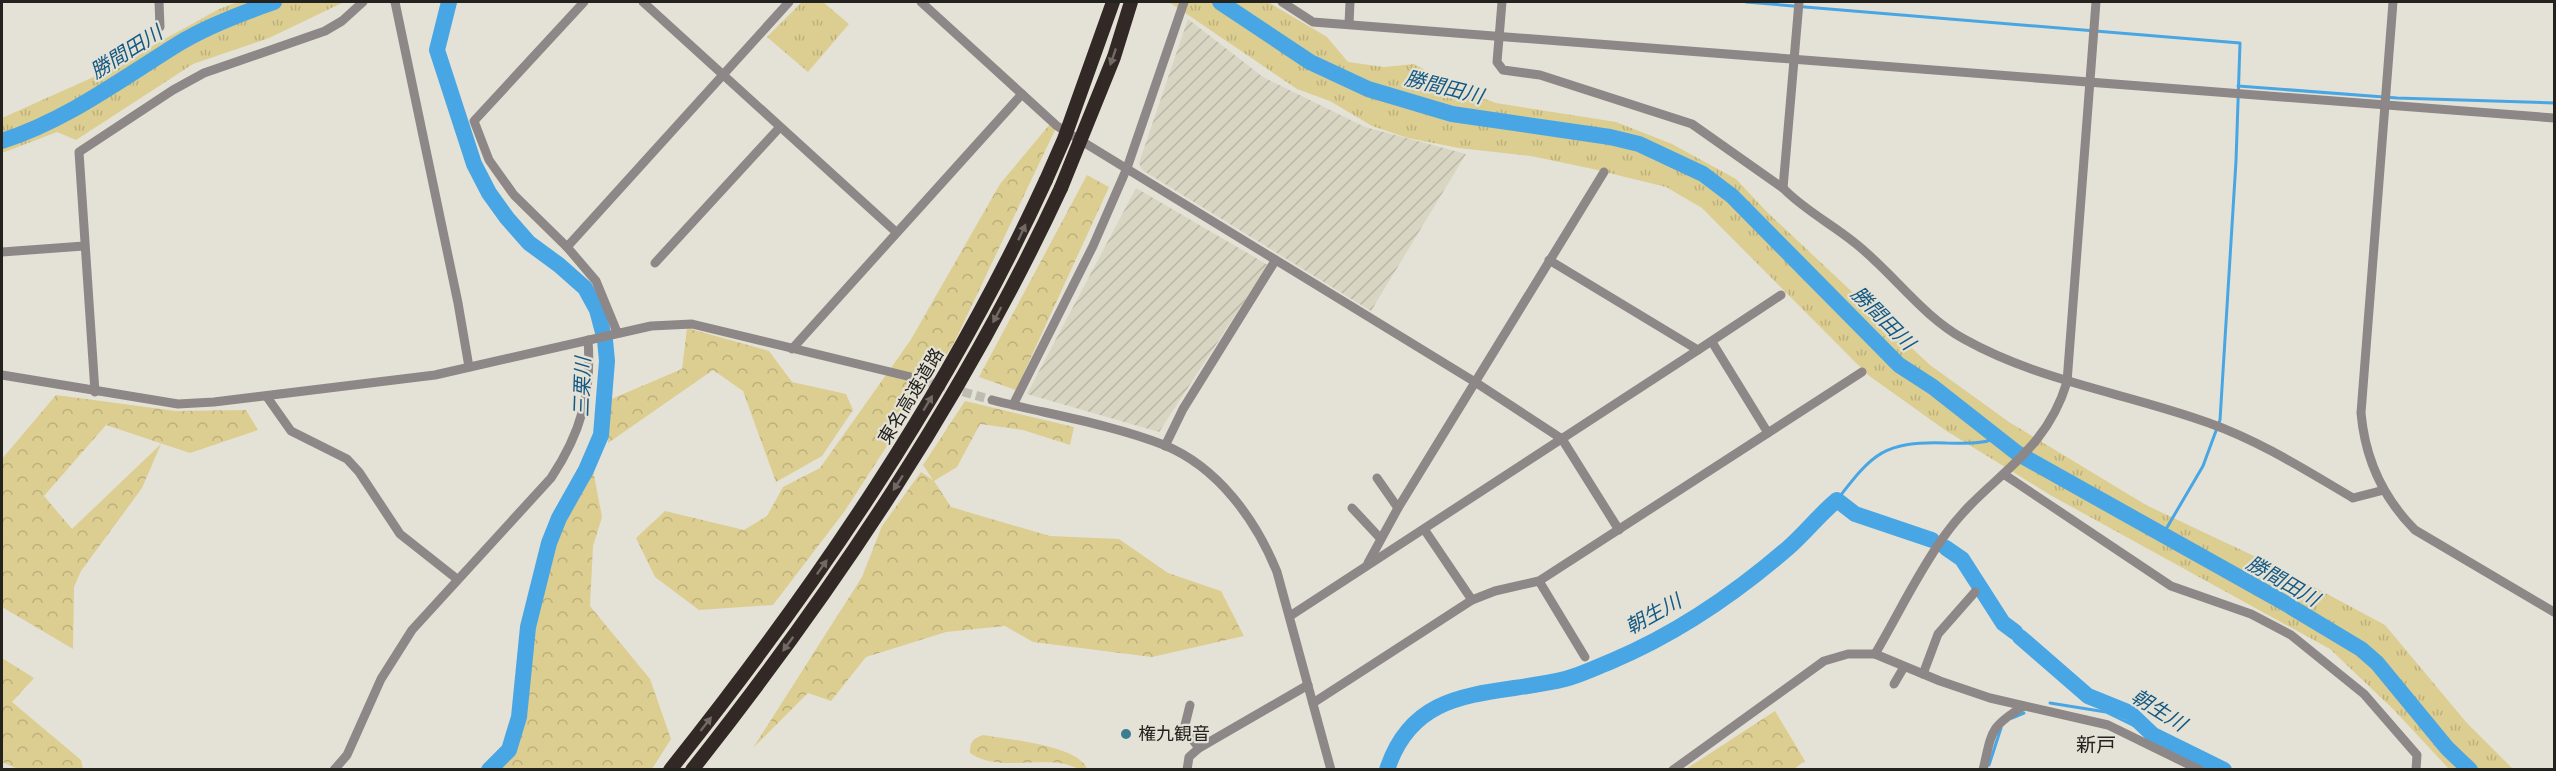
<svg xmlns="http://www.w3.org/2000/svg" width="2556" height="771" viewBox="0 0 2556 771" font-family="'IBM Plex Serif','Noto Sans JP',serif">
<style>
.industrial{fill:url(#industrial-furrows)}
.grass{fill:url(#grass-tufts)}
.forest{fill:url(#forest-crowns)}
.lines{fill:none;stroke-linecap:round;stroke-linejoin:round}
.stream{stroke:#49a6e4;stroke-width:3}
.river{stroke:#49a6e4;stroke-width:16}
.minor-tunnel{stroke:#bdbcb1;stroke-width:9;stroke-dasharray:9 4.5;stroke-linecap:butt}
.minor{stroke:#8d8887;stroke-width:9}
.highway{stroke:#322826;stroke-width:14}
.highway-bridge{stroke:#322826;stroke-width:14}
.oneway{fill:#706964}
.poi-dot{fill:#3c7d90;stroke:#e4e2d6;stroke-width:2}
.labels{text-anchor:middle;stroke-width:4.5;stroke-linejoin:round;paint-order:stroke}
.street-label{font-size:18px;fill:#23221e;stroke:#e4e2d6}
.poi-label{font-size:18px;fill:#23221e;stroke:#e4e2d6;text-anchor:start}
.water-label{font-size:20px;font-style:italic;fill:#155983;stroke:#e4e2d6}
.neighbourhood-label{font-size:20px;fill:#23221e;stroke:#e4e2d6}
</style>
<defs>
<pattern id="industrial-furrows" width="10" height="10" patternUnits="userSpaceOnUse" patternTransform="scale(1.5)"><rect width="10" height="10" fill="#d9d5c3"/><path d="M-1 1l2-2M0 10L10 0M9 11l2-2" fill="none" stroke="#bab7a7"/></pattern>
<pattern id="grass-tufts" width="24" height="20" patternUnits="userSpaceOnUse" patternTransform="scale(1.5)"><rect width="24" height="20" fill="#dccd90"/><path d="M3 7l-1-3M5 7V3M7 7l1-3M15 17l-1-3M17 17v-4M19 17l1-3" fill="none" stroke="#bcb07c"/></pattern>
<pattern id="forest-crowns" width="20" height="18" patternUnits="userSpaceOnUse" patternTransform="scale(1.5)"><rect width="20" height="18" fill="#dccd90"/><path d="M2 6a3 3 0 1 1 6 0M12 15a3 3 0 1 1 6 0" fill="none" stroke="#bcb07c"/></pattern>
</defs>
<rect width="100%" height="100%" fill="#e4e2d6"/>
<!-- industrial -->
<g class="industrial">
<polygon points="1188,19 1263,77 1365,127 1466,154 1371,311 1142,170 1139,163"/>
<polygon points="1136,188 1268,265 1159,432 1027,394"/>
</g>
<!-- grass -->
<g class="grass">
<polygon points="238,2 344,2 269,38 193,64 76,140 57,132 2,153 2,118 107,71 219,9"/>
<polygon points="802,2 823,2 849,24 808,72 767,37"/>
<polygon points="1169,2 1268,2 1327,37 1348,62 1384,67 1414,64 1464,91 1496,103 1616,122 1672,144 1736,179 1767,212 1930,365 2009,422 2146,505 2273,565 2385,625 2466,722 2513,769 2449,769 2394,710 2330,649 2052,496 1945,430 1868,375 1702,208 1666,187 1593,169 1531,156 1459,148 1408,138 1372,126 1330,101 1297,89"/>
</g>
<!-- forest -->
<g class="forest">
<polygon points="1050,124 1055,130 954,343 844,512 773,605 699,610 655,577 636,538 665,511 744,530 767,516 783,487 820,468 910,341 1000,184"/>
<polygon points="1087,175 1109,187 1016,390 979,377"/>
<polygon points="687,328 769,351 792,382 846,394 853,410 822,456 776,482 743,391 713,370 608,443 609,400 682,369"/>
<polygon points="56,395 176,411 246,410 258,430 190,453 106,425 44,496 72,529 161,444 142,488 81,571 74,587 73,649 2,607 2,459"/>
<polygon points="965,401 1074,427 1070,445 1023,430 980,424 957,467 934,481 951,507 1050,536 1119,539 1168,573 1221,591 1244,636 1152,657 1033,642 1005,626 946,632 866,657 831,701 808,693 753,748 862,577 882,526 921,472 933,480 923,465"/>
<polygon points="592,465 602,517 593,546 590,606 650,679 671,739 652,769 490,769 520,729 526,650 545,548"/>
<polygon points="2,658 34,678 12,702 81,760 83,769 18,769 2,762"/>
<polygon points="1775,711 1805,761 1794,769 1686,769"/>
<path d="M983 735C1005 739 1079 745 1087 769 1078 770 1073 766 1065 764 1036 758 994 771 970 753 970 742 972 739 983 735Z"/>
</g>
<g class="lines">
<!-- stream -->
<g class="stream">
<polyline points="1746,2 2240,43 2236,161 2220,420 2203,466 2162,536"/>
<polyline points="2238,86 2397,98 2554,103"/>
<path d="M1837 500C1873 453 1884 441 1946 443 1964 443 1979 445 1997 438"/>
<polyline points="2050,703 2106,712 2153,735"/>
<polyline points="2012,718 2024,713"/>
<polyline points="1989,765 2001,728"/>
</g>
<!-- river -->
<g class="river">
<polyline points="449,2 437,50 474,164 489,193 507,218 529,243 559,265 585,288 597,310 605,340 607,361 601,435 586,470 559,518 549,543 528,627 519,717 509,750 489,770"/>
<polyline points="1220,2 1310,62 1368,89 1452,114 1610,137 1639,144 1703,174 1732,196 1899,365 1933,387 2017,453 2283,602 2361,649 2377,663 2447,748 2470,770"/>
<path d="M2 141C67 120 120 80 178 44 207 26 242 13 274 2"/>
<polyline points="1946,548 1962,559 2003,623 2015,632"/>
<polyline points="2020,637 2088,696 2130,713 2153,735 2224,770"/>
<path d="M1387 770C1415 683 1492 697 1565 679 1581 675 1597 667 1612 661 1676 634 1736 593 1788 548 1805 533 1819 515 1837 500L1855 514 1932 540"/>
</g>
<!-- minor-tunnel -->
<polyline class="minor-tunnel" points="911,377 992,400"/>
<!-- minor -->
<g class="minor">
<polyline points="159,2 160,27"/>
<polyline points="395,2 458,303 469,367"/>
<polyline points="584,2 474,121 489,160 514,195 567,247 596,281 617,332"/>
<polyline points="643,2 896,232"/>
<polyline points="921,2 1057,126 1475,382 1562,439 1619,530"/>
<polyline points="1282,2 1313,22 2554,118"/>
<path d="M1502 2 1497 62 1503 70 1540 75 1692 124 1783 188C1804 210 1832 224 1855 243 1893 273 1922 316 1964 339 2041 382 2127 393 2209 423 2260 441 2307 471 2353 498L2384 490"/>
<path d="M2393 2 2361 413C2365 458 2383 498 2415 530L2554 612"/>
<polyline points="1349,24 1350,2"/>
<polyline points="1783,188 1799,2"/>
<polyline points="567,247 789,2"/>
<polyline points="2,252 84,246"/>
<polyline points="1549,260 1698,350 1781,295"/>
<polyline points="655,263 780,127"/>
<polyline points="1712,342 1768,433"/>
<polyline points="792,349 1022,94"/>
<polyline points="2,375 178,404 214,402 435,375 651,326 692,324 911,377"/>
<polyline points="95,392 79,152 173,90 204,73 325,31 342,21 363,2"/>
<polyline points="267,397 291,431 347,459 359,472 400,534 457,579"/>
<path d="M992 400C1047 414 1111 424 1164 445 1218 467 1256 520 1277 572L1331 770"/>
<polyline points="1013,405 1093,246 1127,168 1184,2"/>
<polyline points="1165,446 1183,409 1275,261"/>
<polyline points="2005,475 2171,586 2251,614 2291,635 2364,694 2417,755 2416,770"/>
<polyline points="1377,478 1398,508"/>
<polyline points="1352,508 1380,538"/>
<polyline points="1424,529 1472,600"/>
<polyline points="1368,563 1398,508 1604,172"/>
<polyline points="1539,581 1585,657"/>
<polyline points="1290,616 1698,350"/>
<path d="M1875 654C1898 615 1918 572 1945 535 1986 477 2044 458 2067 382L2096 2"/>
<polyline points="1923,674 1938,634 1975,592"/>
<polyline points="1894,684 1904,667"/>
<polyline points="1313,703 1472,600 1495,591 1539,581 1862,372"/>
<polyline points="1190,705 1184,729 1199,748"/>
<path d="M334 770 347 755 381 679 412 630 551 478C581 433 592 393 588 340"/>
<polyline points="1187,770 1189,757 1199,748 1308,685"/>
<polyline points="1673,770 1824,661 1848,654 1875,654 1940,681 1990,698 2108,725 2200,770"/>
<path d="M1983 770C1992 732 1989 727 2024 706"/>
</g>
<!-- highway -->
<g class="highway">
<path d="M670 770C816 587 948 393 1046 180"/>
<path d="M692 770C835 589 964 397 1061 188"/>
</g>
<!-- highway-bridge -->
<g class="highway-bridge">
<polyline points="1046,180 1064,139 1113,2"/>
<polyline points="1061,188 1114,57 1131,2"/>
</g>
</g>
<!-- one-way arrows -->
<defs><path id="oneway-solid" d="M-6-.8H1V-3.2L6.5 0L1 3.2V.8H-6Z" transform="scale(1.5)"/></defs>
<g class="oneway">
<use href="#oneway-solid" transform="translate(1113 57) rotate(109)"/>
<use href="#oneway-solid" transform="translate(1022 232) rotate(-65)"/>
<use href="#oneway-solid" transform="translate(997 315) rotate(118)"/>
<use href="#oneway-solid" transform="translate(928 403) rotate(-59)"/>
<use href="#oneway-solid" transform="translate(898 483) rotate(123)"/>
<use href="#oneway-solid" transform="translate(822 567) rotate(-55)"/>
<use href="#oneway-solid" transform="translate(788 644) rotate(126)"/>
<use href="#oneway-solid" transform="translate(706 724) rotate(-52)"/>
</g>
<!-- markers -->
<circle class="poi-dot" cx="1126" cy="734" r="6"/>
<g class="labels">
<!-- street labels -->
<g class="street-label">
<text transform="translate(911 396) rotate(-59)" y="6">東名高速道路</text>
</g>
<!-- poi labels -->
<g class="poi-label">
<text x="1138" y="740">権九観音</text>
</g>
<!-- water labels -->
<g class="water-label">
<text transform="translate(126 52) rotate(-32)" y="7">勝間田川</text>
<text transform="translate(1444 87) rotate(14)" y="7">勝間田川</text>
<text transform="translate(1883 318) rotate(45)" y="7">勝間田川</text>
<text transform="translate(582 387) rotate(-88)" y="7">三栗川</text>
<text transform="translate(2283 581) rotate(30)" y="7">勝間田川</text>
<text transform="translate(1653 614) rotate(-29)" y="7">朝生川</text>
<text transform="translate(2159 710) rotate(32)" y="7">朝生川</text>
</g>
<!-- neighbourhood labels -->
<g class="neighbourhood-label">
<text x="2096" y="752">新戸</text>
</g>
</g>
<!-- border -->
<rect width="2556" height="771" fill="none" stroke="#23221e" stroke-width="6"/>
</svg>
